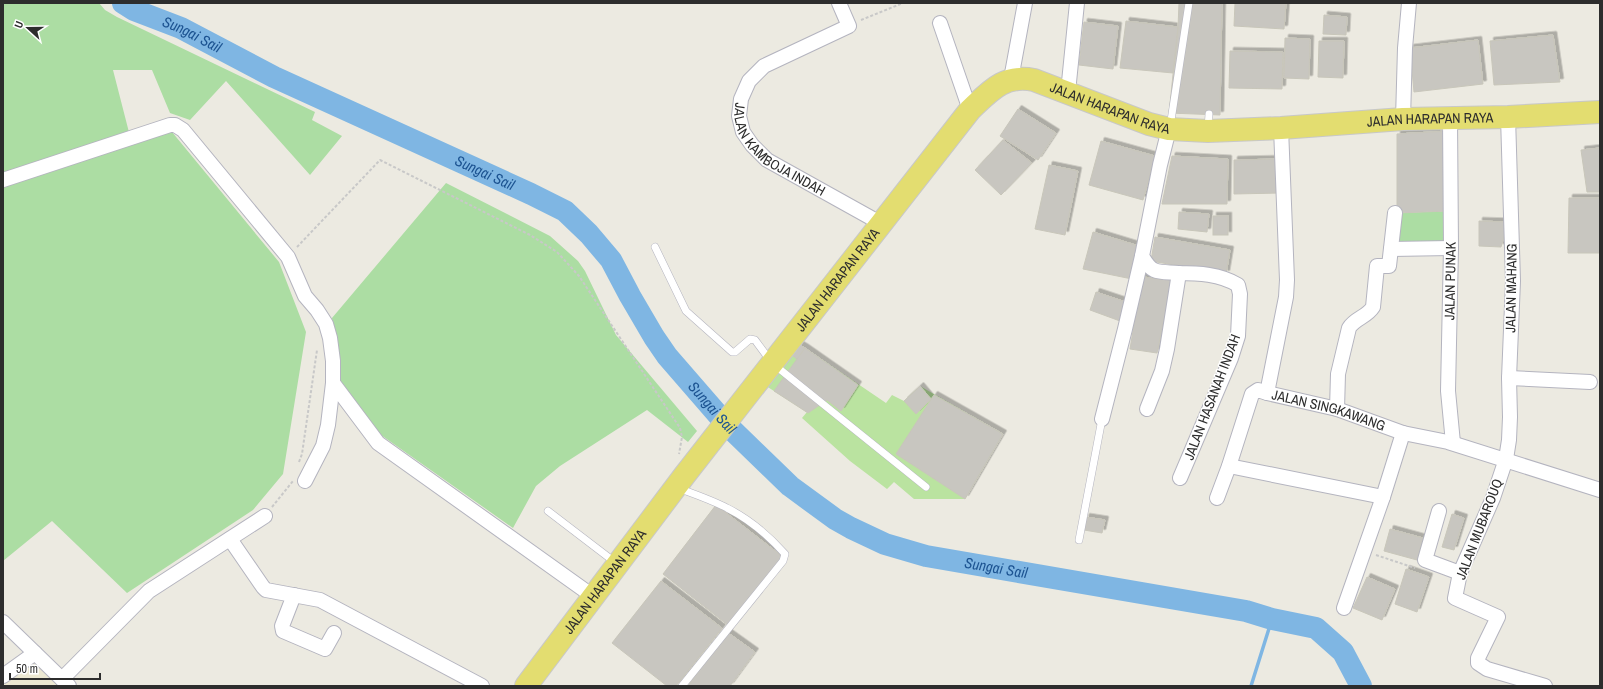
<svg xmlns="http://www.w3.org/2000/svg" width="1603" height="689" viewBox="0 0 1603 689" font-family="'Archivo Narrow',sans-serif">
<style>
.education{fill:#ece8d2}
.green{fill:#acdda3}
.pitch{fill:#bae3a0}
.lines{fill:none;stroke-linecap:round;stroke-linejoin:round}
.stream{stroke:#7fb6e3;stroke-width:3.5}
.river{stroke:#7fb6e3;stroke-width:22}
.building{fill:#c8c6c0;stroke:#c8c6ba;filter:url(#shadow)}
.lane-casing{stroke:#b4b4bf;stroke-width:8}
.street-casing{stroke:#b4b4bf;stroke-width:16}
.primary-casing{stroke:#c8c8c8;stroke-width:24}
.path{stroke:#c8c8c8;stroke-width:2;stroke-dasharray:3 2;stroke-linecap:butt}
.lane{stroke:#fff;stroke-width:7}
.street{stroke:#fff;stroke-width:14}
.primary{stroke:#e3dd70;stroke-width:22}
.labels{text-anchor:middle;stroke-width:3;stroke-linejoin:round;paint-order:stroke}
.street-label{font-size:14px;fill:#2d2d2d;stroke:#fff}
.water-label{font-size:15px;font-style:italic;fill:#1c5391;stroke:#fff}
</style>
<defs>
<filter id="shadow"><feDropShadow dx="3.5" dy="-3.5" stdDeviation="0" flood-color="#0004"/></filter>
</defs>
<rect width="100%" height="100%" fill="#eceae1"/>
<!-- education -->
<polygon class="education" points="32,658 60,686 3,686 3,678"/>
<!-- green -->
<g class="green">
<polygon points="3,3 99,3 105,10 117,17 315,112 312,120 342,136 310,175 226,81 190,120 170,113 152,70 113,70 132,144 172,132 279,262 306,332 283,474 253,510 127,593 52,521 3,561"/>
<polygon points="446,183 550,236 578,261 585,271 616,335 697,431 688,442 647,410 560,466 536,486 513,528 381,435 340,380 332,318"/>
<polygon points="1448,211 1448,243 1396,244 1397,213"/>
</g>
<!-- pitch -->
<polygon class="pitch" points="805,348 886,403 892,395 904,401 920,386 1003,434 965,499 914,499 894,482 887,489 850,461 802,418 807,412 763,384 788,352"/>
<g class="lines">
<!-- stream -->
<polyline class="stream" points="1251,686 1272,619"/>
<!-- river -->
<path class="river" id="s1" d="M123 3 134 10 181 28 274 77 531 194 565 211 589 234 611 260 630 296 654 337 667 356 726 424 790 486 835 519 851 528 885 544 926 556 1246 611 1272 619 1316 628 1343 652 1361 686"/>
</g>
<!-- building -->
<g class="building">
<polygon points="1179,3 1222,3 1220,115 1169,113 1178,27"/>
<polygon points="1235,3 1286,3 1284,29 1234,26"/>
<polygon points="1324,15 1347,17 1346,35 1323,34"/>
<polygon points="1126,21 1178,27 1173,73 1120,68"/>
<polygon points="1084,22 1118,26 1113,69 1079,65"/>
<polygon points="1553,35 1560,82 1494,85 1490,41"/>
<polygon points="1285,38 1310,39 1309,79 1284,78"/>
<polygon points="1478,40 1483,84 1414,92 1410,48"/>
<polygon points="1319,41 1344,41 1343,78 1318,77"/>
<polygon points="1230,51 1283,52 1282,89 1229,88"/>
<polygon points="1018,109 1056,133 1038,160 1000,136"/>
<polygon points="1448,131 1448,211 1397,213 1397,134"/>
<polygon points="1003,140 1032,163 1001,195 975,170"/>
<polygon points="1101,141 1155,156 1143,200 1089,185"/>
<polygon points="1600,148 1600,192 1587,192 1581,150"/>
<polygon points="1172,156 1228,159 1227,204 1162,204"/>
<polygon points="1280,159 1281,193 1234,194 1234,160"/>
<polygon points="1049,165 1078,171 1065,235 1035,229"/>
<polygon points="1569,198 1600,198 1600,253 1568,253"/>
<polygon points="1179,212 1209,214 1207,232 1178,229"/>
<rect x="1213" y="216" width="15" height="19"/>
<polygon points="1479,221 1508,222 1501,247 1479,246"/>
<polygon points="1093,232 1139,246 1132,279 1083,269"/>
<polygon points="1155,237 1230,250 1226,274 1151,261"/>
<polygon points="1142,277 1172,280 1157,353 1130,349"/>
<polygon points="1096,292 1126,302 1120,321 1090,310"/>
<polygon points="795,342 805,348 798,360 788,352"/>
<polygon points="805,348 858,385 841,411 827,400 808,413 774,391"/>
<polygon points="920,386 931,399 916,414 904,401"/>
<polygon points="934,395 1003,434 965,499 896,454"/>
<polygon points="716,505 783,557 729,626 663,574"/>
<polygon points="1452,514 1464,518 1454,550 1442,547"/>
<polygon points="1086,517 1105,520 1102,533 1084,530"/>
<polygon points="1390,529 1423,538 1417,560 1384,551"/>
<polygon points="1406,569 1429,577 1417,612 1395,604"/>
<polygon points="1367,577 1395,589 1382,620 1353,608"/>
<polygon points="661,581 722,628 676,686 667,686 612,643"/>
<polygon points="727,632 755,652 730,686 688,686"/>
</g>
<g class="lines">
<!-- lane casing -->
<g class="lane-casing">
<g id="lane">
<polyline points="1170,127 1189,3"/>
<polyline points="1208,129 1209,114"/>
<polyline points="655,247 686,311 732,352 735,352 750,339 755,340 772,363 926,487"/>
<path d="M678 488C694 494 712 500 727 508 749 519 769 536 785 554L783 561 682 686"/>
<polyline points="548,511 616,563"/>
<polyline points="1079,540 1102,419"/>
</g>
</g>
<!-- street casing -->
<g class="street-casing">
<g id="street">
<path id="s2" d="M839 3 849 26 764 66 749 81 741 99 739 116 743 132 752 145 767 160 882 224"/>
<polyline points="940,23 970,110"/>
<polyline points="1011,79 1025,3"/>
<polyline points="1068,92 1077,3"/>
<polyline points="1508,117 1513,281 1509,378 1510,417 1509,440 1506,459 1493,498 1460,573 1455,598 1498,617 1478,658 1478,663 1487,669 1545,686"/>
<polyline points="1450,118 1451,248 1448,391 1453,443"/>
<polyline points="1403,119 1405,48 1409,3"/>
<path id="s3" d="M1281 128 1287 280 1286 297 1267 393 1337 409 1403 433 1448 442 1600 490"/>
<path d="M1169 129 1160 165 1142 256C1145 261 1148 267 1154 270 1161 273 1170 272 1178 273 1198 273 1220 274 1238 285L1240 294 1238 336 1231 358 1180 478"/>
<polyline points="3,180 170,125 175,125 183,130 288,257 305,296 317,310 326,324 330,338 333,361 333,383 328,425 323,446 305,481"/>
<polyline points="1391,249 1451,248"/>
<polyline points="1509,378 1590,382"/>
<polyline points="333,383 378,443 594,597"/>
<polyline points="1147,409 1162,371 1167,349 1179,273"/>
<path d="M1337 409 1338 374 1349 328C1355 318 1367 317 1373 307L1377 266H1389L1395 213"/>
<polyline points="1102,419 1125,329 1142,256"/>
<polyline points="1229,466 1383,497"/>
<polyline points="1217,498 1229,466 1252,394 1258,390 1267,393"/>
<polyline points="1439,511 1425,560 1460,573"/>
<polyline points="230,539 263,587 266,590 320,600 482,686"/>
<polyline points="294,595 282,626 283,631 325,649 334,633"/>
<polyline points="1344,608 1383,497 1403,433"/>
<polyline points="3,622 69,686"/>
<polyline points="3,676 35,653"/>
<polyline points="62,679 149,591 265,516"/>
</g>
</g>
<!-- primary casing -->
<g class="primary-casing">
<g id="primary">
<path id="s4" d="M526 686 684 476 970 110C990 91 1004 74 1034 80L1149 124 1169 129 1208 131 1281 128 1403 119 1508 117 1600 112"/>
</g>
</g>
<!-- path -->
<g class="path">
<polyline points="861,20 903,3"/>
<polyline points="297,247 380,160 530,235 557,252 579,276 680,428 682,437 679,454"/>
<polyline points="299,462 302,454 317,350"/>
<polyline points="272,507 293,481"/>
<polyline points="1376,555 1415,568"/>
</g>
<!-- lane -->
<use href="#lane" class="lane"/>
<!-- street -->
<use href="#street" class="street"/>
<!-- primary -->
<use href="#primary" class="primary"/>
</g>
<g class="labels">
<!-- street labels -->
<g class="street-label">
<text dy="5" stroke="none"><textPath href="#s4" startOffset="883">JALAN HARAPAN RAYA</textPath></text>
<text dy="5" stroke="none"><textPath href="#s4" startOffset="1207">JALAN HARAPAN RAYA</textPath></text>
<text dy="5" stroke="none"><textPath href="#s2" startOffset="230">JALAN KAMBOJA INDAH</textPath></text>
<text dy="5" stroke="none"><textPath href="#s4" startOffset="512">JALAN HARAPAN RAYA</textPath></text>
<text transform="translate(1450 281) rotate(-89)" y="5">JALAN PUNAK</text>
<text transform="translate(1511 288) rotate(-89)" y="5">JALAN MAHANG</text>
<text transform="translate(1212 397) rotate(-69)" y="5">JALAN HASANAH INDAH</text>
<text dy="5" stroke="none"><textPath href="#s3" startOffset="331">JALAN SINGKAWANG</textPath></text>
<text transform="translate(1479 529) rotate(-69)" y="5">JALAN MUBAROUQ</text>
<text dy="5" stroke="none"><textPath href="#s4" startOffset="131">JALAN HARAPAN RAYA</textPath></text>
</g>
<!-- water labels -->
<g class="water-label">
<text dy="5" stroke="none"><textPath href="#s1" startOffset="76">Sungai Sail</textPath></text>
<text dy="5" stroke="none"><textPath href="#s1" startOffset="400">Sungai Sail</textPath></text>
<text dy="5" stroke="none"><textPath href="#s1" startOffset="736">Sungai Sail</textPath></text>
<text dy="5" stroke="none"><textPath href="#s1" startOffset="1072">Sungai Sail</textPath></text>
</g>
</g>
<!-- border -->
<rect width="1603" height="689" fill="none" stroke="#2d2d2d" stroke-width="8"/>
<!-- north arrow -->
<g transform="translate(28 28) rotate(291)" stroke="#ffffff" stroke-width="3" paint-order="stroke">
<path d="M0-3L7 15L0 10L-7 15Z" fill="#2d2d2d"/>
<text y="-6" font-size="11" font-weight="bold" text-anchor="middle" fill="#2d2d2d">U</text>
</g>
<!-- scale -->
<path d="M10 673v6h90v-6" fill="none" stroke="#2d2d2d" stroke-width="2"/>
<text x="16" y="673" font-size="12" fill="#2d2d2d" stroke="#ffffff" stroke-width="3" paint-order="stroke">50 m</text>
</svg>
